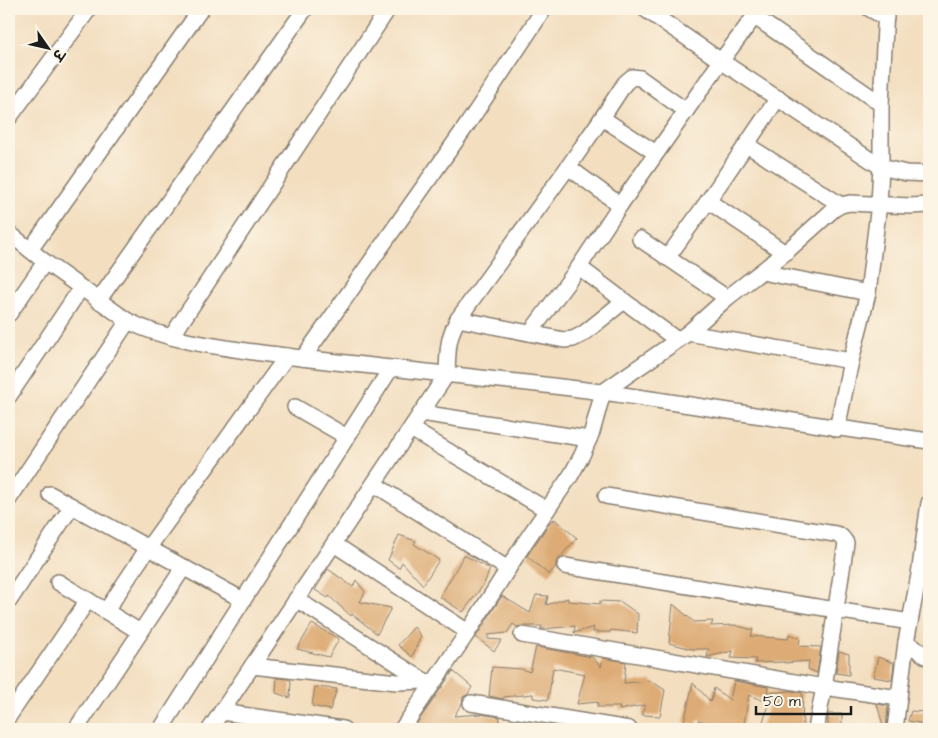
<svg xmlns="http://www.w3.org/2000/svg" width="938" height="738" viewBox="0 0 938 738" font-family="'Architects Daughter','Playpen Sans Deva',sans-serif">
<style>
.building{fill:#ddab74}
.lines{fill:none;stroke-linecap:round;stroke-linejoin:round}
.minor-casing{stroke:#887d6e;stroke-width:18}
.minor{stroke:#fff;stroke-width:15}
</style>
<rect width="100%" height="100%" fill="#fcf5e5"/>
<filter id="ink" filterUnits="userSpaceOnUse"><feTurbulence type="fractalNoise" baseFrequency=".02" numOctaves="2"/><feDisplacementMap in="SourceGraphic" scale="10" xChannelSelector="R" yChannelSelector="G"/><feConvolveMatrix kernelMatrix="1 2 1 2 8 2 1 2 1" color-interpolation-filters="sRGB"/></filter>
<filter id="wash" filterUnits="userSpaceOnUse"><feTurbulence type="fractalNoise" baseFrequency=".0096" numOctaves="4" result="noise"/><feDisplacementMap in="SourceGraphic" scale="20" xChannelSelector="R" yChannelSelector="G"/><feGaussianBlur stdDeviation="1.12" result="paint"/><feColorMatrix in="noise" values="0 0 0 0 0 0 0 0 0 0 0 0 0 0 0 0 0 1.4 0 .05"/><feComposite in="paint" operator="in"/></filter>
<g filter="url(#wash)">
<rect width="100%" height="100%" fill="#f3dec0"/>
<g id="blocks">
<!-- building -->
<g class="building">
<polygon points="554,519 577,538 556,562 556,566 549,575 527,556 548,525"/>
<polygon points="399,535 416,541 414,544 439,560 423,585 402,562 399,568 388,560"/>
<polygon points="464,555 490,569 484,584 463,612 440,597"/>
<polygon points="328,569 353,587 356,580 365,592 360,602 391,608 377,634 352,614 351,616 329,596 328,598 315,590"/>
<polygon points="536,595 548,596 546,605 568,598 568,601 600,604 600,601 621,602 638,614 637,633 611,630 610,632 593,632 594,627 574,633 575,626 543,629 541,629 542,626 523,626 517,627 513,624 507,633 488,635 488,639 502,640 494,651 476,637 502,596 530,613"/>
<polygon points="673,604 694,622 713,621 711,626 734,625 753,630 751,636 788,639 789,634 800,638 799,646 821,647 817,673 808,669 809,661 784,663 784,662 755,663 756,659 731,658 733,651 707,657 709,649 692,649 669,643"/>
<polygon points="312,624 339,639 329,657 297,649"/>
<polygon points="414,627 421,636 412,657 398,645"/>
<polygon points="536,647 592,657 601,667 603,658 626,662 624,683 651,681 665,690 660,716 642,715 645,705 619,710 620,707 597,707 598,702 577,704 585,674 553,668 548,700 533,698 533,694 504,697 503,699 489,696 492,667 521,669 530,672"/>
<polygon points="839,651 849,654 849,675 836,673"/>
<polygon points="878,657 894,663 892,680 873,677"/>
<polygon points="453,671 472,687 468,694 463,697 462,703 454,716 480,714 500,717 498,729 413,729"/>
<polygon points="277,678 288,679 291,681 290,698 276,693"/>
<polygon points="734,681 768,687 767,693 791,691 802,693 803,729 760,729 770,703 749,695 743,729 728,729 721,726 698,720 697,726 684,722 693,683 711,702 714,688 730,700"/>
<polygon points="315,687 337,689 330,710 312,706"/>
<polygon points="929,701 929,729 917,729 920,723 908,721 911,711 925,712"/>
<polygon points="877,704 888,706 886,729 884,729"/>
<rect x="828" y="714" width="14" height="15"/>
</g>
</g>
</g>
<g filter="url(#ink)">
<use href="#blocks" fill-opacity="0" stroke="#887d6e" stroke-width="1"/>
<g class="lines">
<!-- minor casing -->
<g class="minor-casing">
<g id="minor">
<polyline points="645,9 721,61 881,167 906,173 929,174"/>
<polyline points="870,9 886,18"/>
<polyline points="755,17 881,104"/>
<polyline points="9,118 89,9"/>
<polyline points="602,118 656,153"/>
<polyline points="747,145 841,205"/>
<polyline points="708,201 785,253"/>
<polyline points="620,205 721,61 760,9"/>
<path d="M9 233 45 262 128 321C165 340 213 346 254 352 320 361 387 367 453 375 516 382 580 388 643 398 739 412 833 428 929 441"/>
<polyline points="640,239 727,298"/>
<polyline points="30,250 201,9"/>
<polyline points="667,258 708,201 778,98"/>
<polyline points="579,267 624,301 677,340"/>
<polyline points="762,272 868,293"/>
<polyline points="98,301 305,9"/>
<polyline points="9,314 45,262"/>
<polyline points="458,319 564,340 573,339 583,334 624,301"/>
<polyline points="530,333 579,267 620,205 568,167"/>
<polyline points="688,333 851,361"/>
<polyline points="172,336 388,9"/>
<polyline points="303,358 467,125 544,9"/>
<polyline points="9,396 81,288"/>
<polyline points="295,407 347,437"/>
<polyline points="421,413 589,439"/>
<polyline points="411,429 547,510"/>
<polyline points="837,429 851,361 868,293 879,204 881,167 881,104 886,9"/>
<polyline points="374,484 508,569"/>
<polyline points="50,494 243,600"/>
<path d="M606 496 835 534C841 535 843 538 846 543L824 687 816 729"/>
<polyline points="9,499 128,321"/>
<polyline points="334,544 468,632"/>
<polyline points="565,566 910,622"/>
<polyline points="58,582 140,632"/>
<polyline points="296,599 426,682"/>
<polyline points="9,601 72,506"/>
<polyline points="106,611 148,548 287,356"/>
<polyline points="522,635 824,687 899,698"/>
<polyline points="906,642 929,658"/>
<polyline points="252,666 397,682 425,681"/>
<polyline points="471,703 629,729"/>
<polyline points="221,712 343,729"/>
<polyline points="9,716 88,600"/>
<polyline points="76,729 184,567"/>
<polyline points="161,729 391,368"/>
<path d="M210 729 447 374C448 351 447 339 458 319L568 167 602 118 625 83 632 77 640 78 686 111"/>
<polyline points="402,729 468,632 525,542 571,475 582,455 592,432 603,392 688,333 727,298 785,253 834,209 841,205 850,203 910,206 929,205"/>
<polyline points="895,729 906,642 919,575 929,503"/>
</g>
</g>
<!-- minor -->
<use href="#minor" class="minor"/>
</g>
</g>
<!-- margin -->
<rect width="938" height="738" fill="none" stroke="#fcf5e5" stroke-width="30"/>
<!-- north arrow -->
<g transform="translate(48 48) rotate(124)" stroke="#fcf5e5" stroke-width="4" paint-order="stroke">
<path d="M0-4L9 19L0 12L-9 19Z" fill="#1c1c1c"/>
<text y="-8" font-size="14" font-weight="bold" text-anchor="middle" fill="#1c1c1c">उ</text>
</g>
<!-- scale -->
<path d="M756 706v8h95v-8" fill="none" stroke="#1c1c1c" stroke-width="2.5"/>
<text x="763" y="706" font-size="15" fill="#1c1c1c" stroke="#fcf5e5" stroke-width="4" paint-order="stroke">50 m</text>
</svg>
